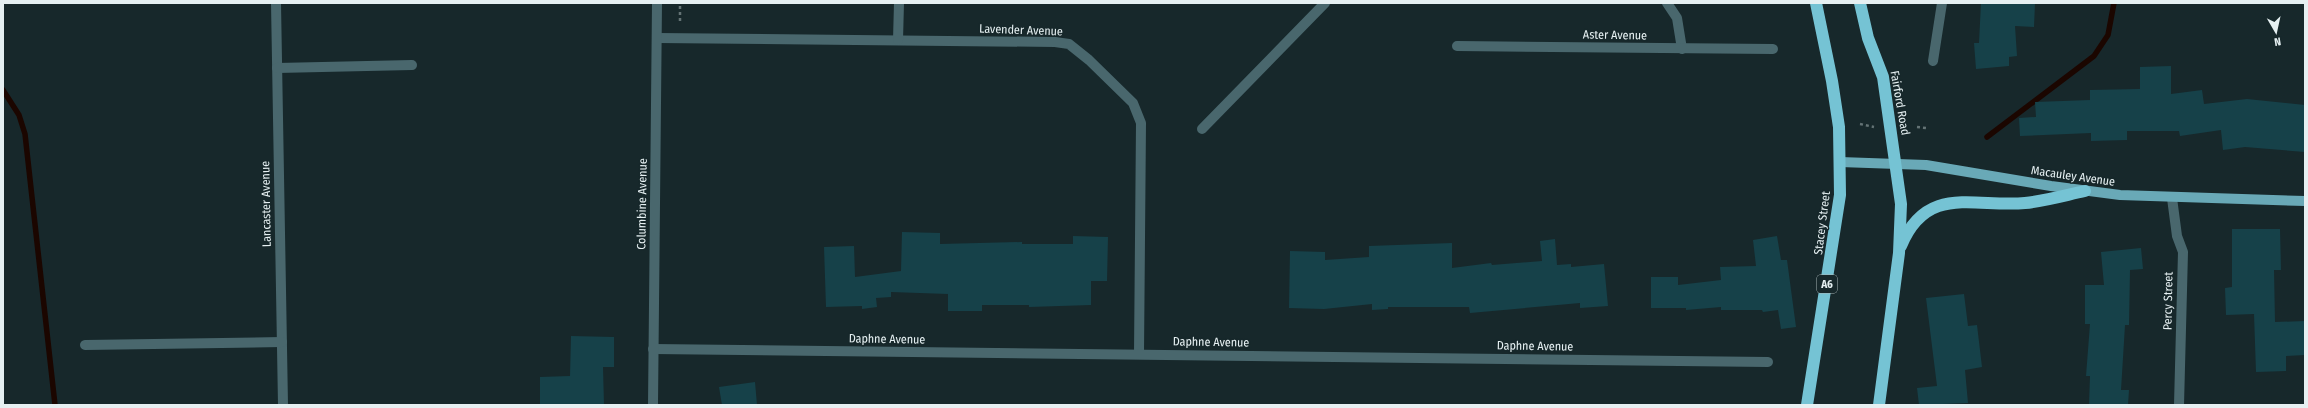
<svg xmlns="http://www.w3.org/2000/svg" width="2308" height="408" viewBox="0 0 2308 408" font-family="'Fira Sans Condensed',sans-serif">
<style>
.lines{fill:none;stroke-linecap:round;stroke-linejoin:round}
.stream{stroke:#1b0600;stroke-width:5.5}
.building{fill:#164149}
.path{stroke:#647375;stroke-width:2.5;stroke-dasharray:3 3;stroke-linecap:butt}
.minor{stroke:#49676d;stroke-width:10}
.major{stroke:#69a9b7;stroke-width:10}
.highway{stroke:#75c3d4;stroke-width:12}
.labels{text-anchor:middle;stroke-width:3;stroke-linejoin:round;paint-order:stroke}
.shield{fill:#17282b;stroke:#a8b4b6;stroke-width:1}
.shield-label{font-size:11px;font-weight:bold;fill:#e6f0f2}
.street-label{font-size:12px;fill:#e6f0f2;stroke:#17282b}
</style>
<rect width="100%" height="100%" fill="#17282b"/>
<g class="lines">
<!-- stream -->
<g class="stream">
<polyline points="3,90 19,115 25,134 55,405"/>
<polyline points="1987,137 2094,56 2108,35 2114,3"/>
</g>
</g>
<!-- building -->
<g class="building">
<polygon points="1981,3 2035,3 2034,27 2015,26 2017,56 2009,57 2009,66 1976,69 1974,43 1979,43"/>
<polygon points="2171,66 2171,94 2202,90 2204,104 2247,99 2305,105 2305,152 2245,147 2223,150 2221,130 2180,136 2179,131 2127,131 2127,140 2091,141 2091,133 2020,136 2019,118 2036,117 2035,102 2090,100 2090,90 2140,89 2140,67"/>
<polygon points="2232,229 2280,229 2281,270 2274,270 2275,322 2305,321 2305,355 2286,356 2286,371 2256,372 2254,314 2226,315 2225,288 2232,287"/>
<polygon points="902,232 940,233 940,244 1022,242 1022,244 1073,244 1073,236 1108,237 1107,281 1091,281 1091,305 1029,307 1029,305 982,305 982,311 948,311 948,294 891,292 891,297 876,298 877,307 862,309 862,306 826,307 824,247 854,246 855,277 901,271"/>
<polygon points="1777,236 1781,260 1787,260 1796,327 1781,329 1778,310 1763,312 1762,310 1721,310 1721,307 1686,310 1686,308 1651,308 1651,277 1678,277 1678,285 1721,280 1720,267 1756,266 1753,240"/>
<polygon points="1555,239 1557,265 1571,264 1571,267 1604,264 1608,306 1580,308 1580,303 1470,313 1469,307 1388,307 1388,309 1372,310 1372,304 1324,309 1289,308 1290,251 1325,252 1325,260 1369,257 1369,246 1452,243 1452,268 1491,263 1492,265 1542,261 1540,241"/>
<polygon points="2141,248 2143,269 2130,270 2129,325 2125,325 2121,390 2129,390 2128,405 2089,405 2090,376 2086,376 2090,324 2085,324 2085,285 2104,285 2101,252"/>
<polygon points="1964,294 1968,326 1977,325 1982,367 1965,370 1968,403 1919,405 1917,388 1937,386 1926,298"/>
<polygon points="571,336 614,337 614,367 603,367 604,405 540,405 540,377 570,376"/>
<polygon points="755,382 757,405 722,405 719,387"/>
</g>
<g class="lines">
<!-- path -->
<g class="path">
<polyline points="680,21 680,3"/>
<polyline points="1860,124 1874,127"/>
<polyline points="1917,127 1926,128"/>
</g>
<!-- minor -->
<g class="minor">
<polyline points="276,3 283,405"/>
<polyline points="1667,3 1677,18 1682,49"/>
<polyline points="657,38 1055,42 1069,44 1089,60 1133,103 1141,123 1139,354"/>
<polyline points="898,40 899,3"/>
<polyline points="1457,46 1773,49"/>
<polyline points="1933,61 1942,3"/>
<polyline points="277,68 412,65"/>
<polyline points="1202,129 1325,3"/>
<polyline points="2172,198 2177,236 2183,252 2179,405"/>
<polyline points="85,345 282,342"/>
<polyline points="653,349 1768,362"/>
<polyline points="653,405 657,3"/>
</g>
<!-- major -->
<polyline class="major" points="1840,162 1926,165 2051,186 2120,195 2305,201"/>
<!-- highway -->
<g class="highway">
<polyline points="1860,3 1868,38 1883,77 1901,204 1899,253 1879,405"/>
<path d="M1901 246C1927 183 1976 208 2025 203 2045 201 2066 195 2085 191"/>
<polyline points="1807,405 1840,195 1839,127 1832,81 1816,3"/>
</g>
</g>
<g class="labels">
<!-- shield labels -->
<rect class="shield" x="1817" y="275" width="20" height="18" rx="3"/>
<g class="shield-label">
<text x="1827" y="288">A6</text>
</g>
<!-- street labels -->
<g class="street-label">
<text transform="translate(1021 30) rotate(2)" y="4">Lavender Avenue</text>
<text transform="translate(1615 35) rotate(1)" y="4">Aster Avenue</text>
<text transform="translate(1900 103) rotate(80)" y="4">Fairford Road</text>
<text transform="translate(2073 176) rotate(8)" y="4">Macauley Avenue</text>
<text transform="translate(266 204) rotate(-91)" y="4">Lancaster Avenue</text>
<text transform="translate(642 204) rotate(-89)" y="4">Columbine Avenue</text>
<text transform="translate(1822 223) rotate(-83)" y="4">Stacey Street</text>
<text transform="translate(2168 301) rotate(-89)" y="4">Percy Street</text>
<text transform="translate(887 339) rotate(1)" y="4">Daphne Avenue</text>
<text transform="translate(1211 342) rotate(1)" y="4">Daphne Avenue</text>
<text transform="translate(1535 346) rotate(1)" y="4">Daphne Avenue</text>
</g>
</g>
<!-- border -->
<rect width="2308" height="408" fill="none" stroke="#e6f0f2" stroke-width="8"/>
<!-- north arrow -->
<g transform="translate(2276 32) rotate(171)" stroke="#17282b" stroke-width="3" paint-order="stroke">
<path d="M0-3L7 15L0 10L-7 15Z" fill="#e6f0f2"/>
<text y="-6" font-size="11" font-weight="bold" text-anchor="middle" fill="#e6f0f2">N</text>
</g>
</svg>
